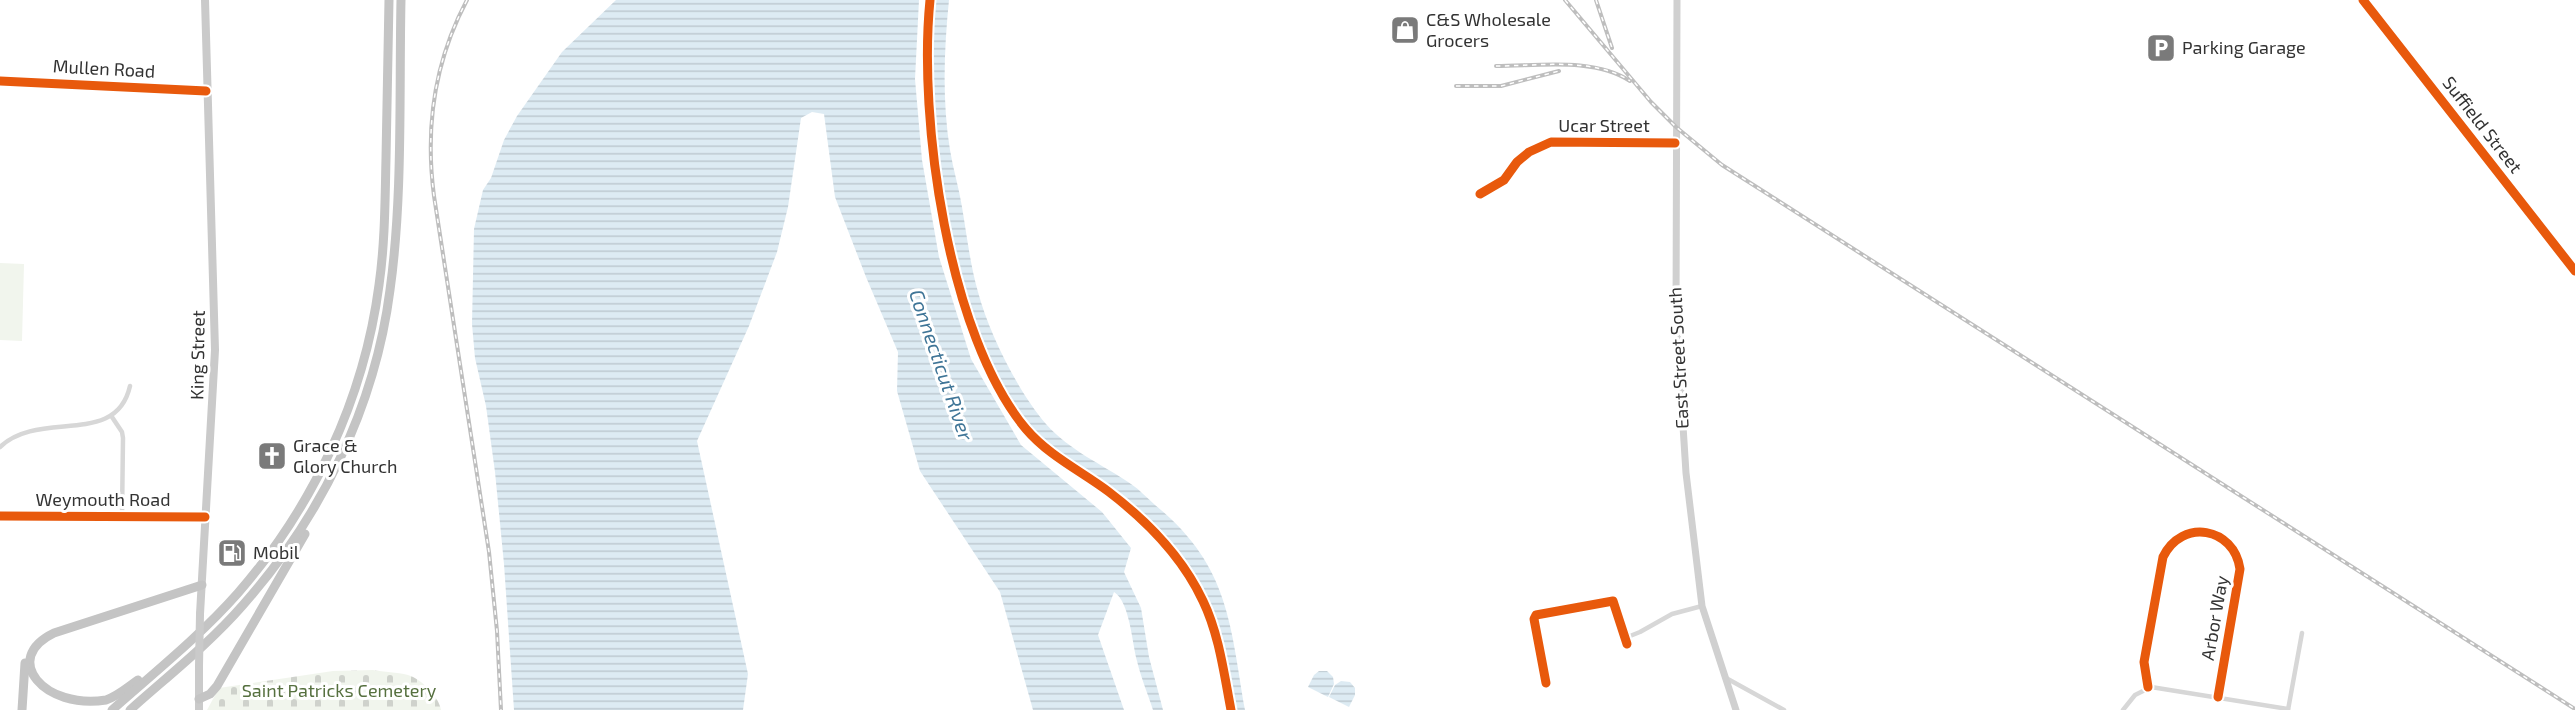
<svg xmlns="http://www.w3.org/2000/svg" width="2575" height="710" viewBox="0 0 2575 710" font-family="'Exo 2',sans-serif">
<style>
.cemetery{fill:url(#cemetery-stones)}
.pitch{fill:#f1f5ed}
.water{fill:url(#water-rules)}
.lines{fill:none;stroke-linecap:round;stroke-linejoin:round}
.street{stroke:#d7d7d7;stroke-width:4.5}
.secondary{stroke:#d0d0d0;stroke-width:7}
.primary{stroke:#cacaca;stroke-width:8}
.highway{stroke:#c4c4c4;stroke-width:9}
.rail-casing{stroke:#bebebe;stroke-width:4}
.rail{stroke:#fff;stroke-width:1.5;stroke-dasharray:4.5;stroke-linecap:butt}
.primary-bridge{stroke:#cacaca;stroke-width:8}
.cycleway-casing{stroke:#fff;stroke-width:13}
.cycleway{stroke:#e8590c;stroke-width:9}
.labels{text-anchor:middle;stroke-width:6;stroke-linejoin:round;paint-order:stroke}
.poi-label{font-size:18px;fill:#333;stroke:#fff;text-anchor:start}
.street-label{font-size:18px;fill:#333;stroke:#fff}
.park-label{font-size:18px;fill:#56703f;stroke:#fff}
.water-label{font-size:20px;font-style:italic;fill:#3f7597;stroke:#fff}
</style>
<defs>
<pattern id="cemetery-stones" width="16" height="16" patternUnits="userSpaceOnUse" patternTransform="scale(1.5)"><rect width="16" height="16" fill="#f1f5ed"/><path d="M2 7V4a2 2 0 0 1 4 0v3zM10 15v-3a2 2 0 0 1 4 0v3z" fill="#cfd2cc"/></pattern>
<pattern id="water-rules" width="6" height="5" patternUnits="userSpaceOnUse" patternTransform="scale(1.5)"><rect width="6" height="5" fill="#ddebf3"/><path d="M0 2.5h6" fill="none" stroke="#becad1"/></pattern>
</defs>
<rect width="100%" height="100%" fill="#fff"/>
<!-- cemetery -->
<path class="cemetery" d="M373 670C384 672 397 672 408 675 421 679 439 696 441 710H207L219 688 333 671Z"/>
<!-- pitch -->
<polygon class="pitch" points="0,263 24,264 22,341 0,340"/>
<!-- water -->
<g class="water">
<path d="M616 0H919L915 79 922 160 939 257 971 359 1021 445 1102 512 1131 548 1124 572 1141 608 1149 657 1163 710H1153C1148 694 1141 678 1137 661 1132 643 1130 602 1114 592L1098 635 1124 710H1033L1000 592 920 471 897 391 898 352 866 277 835 197 824 114 812 112 801 118 788 207 777 252 749 326 697 441 748 674 743 710H514L504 564 495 472 486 406 475 358 472 324 474 229 483 190 491 178 504 140 517 116 562 52Z"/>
<path d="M932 0H949C944 49 942 101 950 150 953 169 959 188 962 207 967 236 970 264 978 292 989 333 1018 392 1046 424 1070 451 1102 464 1131 484 1140 490 1147 498 1155 505 1229 565 1230 623 1245 710H1234C1226 675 1218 619 1201 588 1182 552 1152 521 1120 498 1088 474 1050 452 1024 422 951 337 919 109 932 0Z"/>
<polygon points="1319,671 1327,671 1333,677 1334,684 1328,697 1308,687 1314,675"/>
<polygon points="1341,681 1350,682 1355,688 1355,695 1349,707 1329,697 1335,685"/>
</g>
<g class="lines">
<!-- street -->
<g class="street">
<polyline points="2363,0 2575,271"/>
<polyline points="0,81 206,91"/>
<polyline points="1480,194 1504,180 1517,162 1529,152 1551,142 1675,143"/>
<polyline points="112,417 122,432 123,438 122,517"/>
<path d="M0 447C40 409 116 448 130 386"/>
<polyline points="1625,638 1640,632 1672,614 1702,606"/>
<polyline points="1726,678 1784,710"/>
<polyline points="1546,683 1534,619 1536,615 1613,601 1627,644"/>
<path d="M2148 687 2144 662 2163 557C2182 518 2234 527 2240 569L2218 697"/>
<polyline points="2123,710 2135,695 2151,687 2288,709"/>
<polyline points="2288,710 2302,633"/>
</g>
<!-- secondary -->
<g class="secondary">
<polyline points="1677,0 1676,316 1686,473 1702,606 1736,710"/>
<polyline points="0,516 205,517"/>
</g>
<!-- primary -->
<g class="primary">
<polyline points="200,614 215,350 205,0"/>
<polyline points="199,710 199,666"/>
</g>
<!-- highway -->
<g class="highway">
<path d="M138 680C128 687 118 696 106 700 45 710 0 659 54 633L202 585"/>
<polyline points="199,699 210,694 217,686 305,534"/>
<polyline points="22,710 25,663"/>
<path d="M112 710C155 672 200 636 238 593 313 507 364 399 379 285 385 243 385 201 386 158 387 106 388 53 389 0"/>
<path d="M130 710C168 676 209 644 243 605 321 517 375 407 390 290 403 197 399 94 401 0"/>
</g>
<!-- rail casing -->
<g class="rail-casing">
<g id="rail">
<path d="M467 0C434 62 425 128 434 196L489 552 497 631 501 710"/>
<polyline points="1565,0 1651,102 1676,127 1722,165 2575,709"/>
<polyline points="1596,0 1612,48"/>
<path d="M1496 66C1538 66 1594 57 1630 81"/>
<polyline points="1456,86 1501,86 1559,71"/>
</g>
</g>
<!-- rail -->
<use href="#rail" class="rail"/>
<!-- primary-bridge -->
<polyline class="primary-bridge" points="199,666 200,614"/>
<!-- cycleway casing -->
<g class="cycleway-casing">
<g id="cycleway">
<path d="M930 0C918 119 948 336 1026 429 1049 456 1081 471 1109 492 1147 521 1182 556 1203 601 1219 634 1224 674 1231 710"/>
<polyline points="2363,0 2575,271"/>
<polyline points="0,81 206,91"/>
<polyline points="1480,194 1504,180 1517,162 1529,152 1551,142 1675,143"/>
<polyline points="0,516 205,517"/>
<polyline points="1546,683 1534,619 1536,615 1613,601 1627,644"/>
<path d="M2148 687 2144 662 2163 557C2182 518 2234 527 2240 569L2218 697"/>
</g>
</g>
<!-- cycleway -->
<use href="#cycleway" class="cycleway"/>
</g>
<!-- icons -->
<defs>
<g id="shop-square" transform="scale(1.5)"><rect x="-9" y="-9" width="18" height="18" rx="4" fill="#7a7a7a" stroke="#fff"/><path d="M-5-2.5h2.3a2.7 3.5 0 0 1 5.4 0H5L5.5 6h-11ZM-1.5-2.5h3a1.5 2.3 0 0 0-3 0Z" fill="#fff"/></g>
<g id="parking-square" transform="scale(1.5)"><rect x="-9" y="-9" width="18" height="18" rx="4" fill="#7a7a7a" stroke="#fff"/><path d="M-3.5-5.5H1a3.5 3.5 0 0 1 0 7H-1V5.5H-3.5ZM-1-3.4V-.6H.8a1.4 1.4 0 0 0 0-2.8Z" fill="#fff"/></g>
<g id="church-square" transform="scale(1.5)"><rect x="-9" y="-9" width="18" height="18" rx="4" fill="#7a7a7a" stroke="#fff"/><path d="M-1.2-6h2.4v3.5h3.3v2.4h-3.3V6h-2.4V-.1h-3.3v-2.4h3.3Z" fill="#fff"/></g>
<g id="fuel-square" transform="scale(1.5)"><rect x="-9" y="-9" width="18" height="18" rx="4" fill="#7a7a7a" stroke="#fff"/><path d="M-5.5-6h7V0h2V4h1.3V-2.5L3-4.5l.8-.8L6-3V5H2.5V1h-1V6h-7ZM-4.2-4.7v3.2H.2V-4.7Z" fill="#fff"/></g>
</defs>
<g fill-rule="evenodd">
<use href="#shop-square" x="1405" y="30"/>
<use href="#parking-square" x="2161" y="48"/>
<use href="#church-square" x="272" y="456"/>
<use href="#fuel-square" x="232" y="553"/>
</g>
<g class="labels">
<!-- poi labels -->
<g class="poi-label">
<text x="1426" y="26">C&amp;S Wholesale<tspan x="1426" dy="21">Grocers</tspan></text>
<text x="2182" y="54">Parking Garage</text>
<text x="293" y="452">Grace &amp;<tspan x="293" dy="21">Glory Church</tspan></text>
<text x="253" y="559">Mobil</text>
</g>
<!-- street labels -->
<g class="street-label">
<text transform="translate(104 69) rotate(3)" y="6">Mullen Road</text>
<text transform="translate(2482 125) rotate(52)" y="6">Suffield Street</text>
<text x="1604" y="132">Ucar Street</text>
<text transform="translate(198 355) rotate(-89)" y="6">King Street</text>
<text transform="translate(1679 358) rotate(-93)" y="6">East Street South</text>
<text x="103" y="506">Weymouth Road</text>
<text transform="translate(2215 618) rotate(-80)" y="6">Arbor Way</text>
</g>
<!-- park labels -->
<g class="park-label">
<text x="339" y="697">Saint Patricks Cemetery</text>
</g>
<!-- water labels -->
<g class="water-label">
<text transform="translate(941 365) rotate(71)" y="7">Connecticut River</text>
</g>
</g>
</svg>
